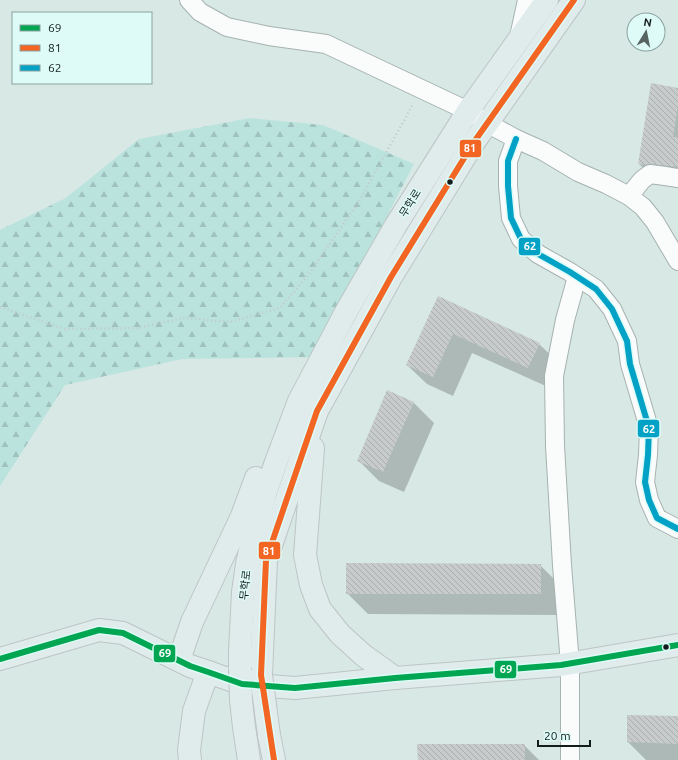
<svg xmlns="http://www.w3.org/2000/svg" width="678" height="760" viewBox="0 0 678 760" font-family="Ubuntu,'Noto Sans KR',sans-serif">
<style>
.forest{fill:url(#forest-firs)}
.shadow{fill:#0003}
.building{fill:url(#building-back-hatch)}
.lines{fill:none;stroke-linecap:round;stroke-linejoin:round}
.minor-casing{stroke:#a6b2b0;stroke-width:20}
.major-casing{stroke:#bdc5c4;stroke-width:24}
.path{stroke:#c3c8c8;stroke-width:2.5;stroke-dasharray:1 3;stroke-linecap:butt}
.minor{stroke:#f9fcfb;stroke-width:18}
.major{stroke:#e0eceb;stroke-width:22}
.major-bridge-casing{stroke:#bdc5c4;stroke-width:24;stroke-linecap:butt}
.major-bridge{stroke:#e0eceb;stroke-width:22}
.bus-1-casing{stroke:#defbf8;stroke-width:9}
.bus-2-casing{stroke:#defbf8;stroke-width:9}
.bus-3-casing{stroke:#defbf8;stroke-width:9}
.bus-1{stroke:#00a651;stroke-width:6}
.bus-2{stroke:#f26522;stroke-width:6}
.bus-3{stroke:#01a2c5;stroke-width:6}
.bus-dot{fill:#121d1c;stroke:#defbf8;stroke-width:1.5}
.labels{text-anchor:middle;stroke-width:3;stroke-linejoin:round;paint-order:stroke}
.street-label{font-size:11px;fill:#121d1c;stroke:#defbf8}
.line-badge{stroke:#defbf8;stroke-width:1.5}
.badge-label{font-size:11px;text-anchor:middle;font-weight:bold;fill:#fff}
</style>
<defs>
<pattern id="forest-firs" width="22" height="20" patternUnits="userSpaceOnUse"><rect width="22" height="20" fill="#bae3de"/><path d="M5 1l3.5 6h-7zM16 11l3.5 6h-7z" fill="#9fc2be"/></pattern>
<pattern id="building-back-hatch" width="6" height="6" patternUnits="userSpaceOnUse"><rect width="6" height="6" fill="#c7cbcc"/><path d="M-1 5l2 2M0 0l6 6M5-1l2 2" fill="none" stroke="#aaaeaf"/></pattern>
</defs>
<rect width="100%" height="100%" fill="#d7e8e5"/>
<!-- forest -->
<polygon class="forest" points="250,118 323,125 414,164 314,357 182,359 65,385 0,486 0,230 66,198 139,139"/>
<!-- shadow -->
<g class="shadow">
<polygon points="678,89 678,184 659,183 639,164"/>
<polygon points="438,298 539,344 559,363 548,387 472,353 453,396 427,384 407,365"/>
<polygon points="413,402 434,423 404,492 379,481 358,460"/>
<polygon points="540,565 561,586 561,615 368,614 347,593"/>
<polygon points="628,716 678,717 678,760 646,760 628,742"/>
<polygon points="524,745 539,760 419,760"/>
</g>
<!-- building -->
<g class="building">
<polygon points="651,83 678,88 678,106 673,137 678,137 678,167 651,164 645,165 638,164"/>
<polygon points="438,296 540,343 528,368 453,334 433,377 406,365"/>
<polygon points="387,390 414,402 383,472 357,461"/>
<polygon points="346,563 541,564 541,594 346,594"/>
<polygon points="627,715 678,716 678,744 627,742"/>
<polygon points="417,744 525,744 525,760 418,760"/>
</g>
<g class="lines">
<!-- minor casing -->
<g class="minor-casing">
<g id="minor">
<polyline points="189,0 200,12 227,27 269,36 326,44 468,111 487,123 516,139 543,151 578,172 606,184 629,196 643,207 655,222 678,261"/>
<polyline points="519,37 527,0"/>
<polyline points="516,139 508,161 508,186 511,218 521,239 538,254 570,272 596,289 612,309 627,341 630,364 649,428 648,455 645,482 649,500 657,518 678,529"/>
<polyline points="629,196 642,180 650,174 665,176 678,178"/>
<polyline points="570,760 570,664 562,565 555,446 554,376 565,320 577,277"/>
</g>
</g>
<!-- major casing -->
<g class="major-casing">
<g id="major">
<polyline points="313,448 305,555 311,585 320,609 340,634 363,655 395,678"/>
<polyline points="0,659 99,630 123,633 190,666 208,672 242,684 295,688 395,678 561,665 678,645"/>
<polyline points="179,660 192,622 242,516 256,478"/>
<polyline points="240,668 240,651 243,592 247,564 254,533 266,491 276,462 299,401 346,312 396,225 468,111 547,0"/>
<polyline points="261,675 266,560 317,411 391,277 474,142 574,0"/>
<polyline points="241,700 244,727 249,760"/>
<polyline points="269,735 274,760"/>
<polyline points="190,760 189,750 194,711 208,672"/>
</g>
</g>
<!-- path -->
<polyline class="path" points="0,307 65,329 137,328 184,318 230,322 280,308 309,274 360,200 413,104"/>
<!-- minor -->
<use href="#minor" class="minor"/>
<!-- major -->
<use href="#major" class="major"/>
<!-- major-bridge casing -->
<g class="major-bridge-casing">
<g id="major-bridge">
<polyline points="240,668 241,700"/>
<polyline points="261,675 269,735"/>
</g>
</g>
<!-- major-bridge -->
<use href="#major-bridge" class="major-bridge"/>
<!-- bus-1 casing -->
<g class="bus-1-casing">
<polyline id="bus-1" points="0,659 99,630 123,633 190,666 208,672 242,684 295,688 395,678 561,665 678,645"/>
</g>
<!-- bus-2 casing -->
<g class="bus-2-casing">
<polyline id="bus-2" points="274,760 261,675 266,560 317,411 391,277 474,142 574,0"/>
</g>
<!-- bus-3 casing -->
<g class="bus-3-casing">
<polyline id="bus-3" points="516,139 508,161 508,186 511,218 521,239 538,254 570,272 596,289 612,309 627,341 630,364 649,428 648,455 645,482 649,500 657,518 678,529"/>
</g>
<!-- bus-1 -->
<use href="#bus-1" class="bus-1"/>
<!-- bus-2 -->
<use href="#bus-2" class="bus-2"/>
<!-- bus-3 -->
<use href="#bus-3" class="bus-3"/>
</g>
<!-- markers -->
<g class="bus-dot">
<circle cx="450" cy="182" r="3.5"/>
<circle cx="666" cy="647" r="3.5"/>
</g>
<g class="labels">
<!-- street labels -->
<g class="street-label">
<text transform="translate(410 203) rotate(-58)" y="4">무학로</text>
<text transform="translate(245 585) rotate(-84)" y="4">무학로</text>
</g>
</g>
<g class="line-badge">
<rect x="459" y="139" width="23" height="19" rx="4" fill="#f26522"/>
<rect x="518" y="237" width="23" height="19" rx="4" fill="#01a2c5"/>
<rect x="637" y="419" width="23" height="19" rx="4" fill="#01a2c5"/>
<rect x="258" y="541" width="23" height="19" rx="4" fill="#f26522"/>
<rect x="153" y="644" width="23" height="19" rx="4" fill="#00a651"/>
<rect x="494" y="660" width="23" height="19" rx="4" fill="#00a651"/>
</g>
<g class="badge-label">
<text x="470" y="152">81</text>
<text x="530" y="250">62</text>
<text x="649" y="433">62</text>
<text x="269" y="555">81</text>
<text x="165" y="657">69</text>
<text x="506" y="673">69</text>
</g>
<!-- legend -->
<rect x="12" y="12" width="140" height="72" fill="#defbf8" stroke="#8ca2a0"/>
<rect x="20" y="25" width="20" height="6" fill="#00a651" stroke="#8ca2a0"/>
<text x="48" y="32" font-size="12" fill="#121d1c">69</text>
<rect x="20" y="45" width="20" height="6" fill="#f26522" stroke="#8ca2a0"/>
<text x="48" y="52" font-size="12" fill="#121d1c">81</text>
<rect x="20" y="65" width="20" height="6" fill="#01a2c5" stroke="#8ca2a0"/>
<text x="48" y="72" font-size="12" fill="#121d1c">62</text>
<!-- north arrow -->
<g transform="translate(646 32) rotate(10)"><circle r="19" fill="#defbf8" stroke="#8ca2a0"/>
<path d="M0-3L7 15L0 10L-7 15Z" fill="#576462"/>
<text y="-6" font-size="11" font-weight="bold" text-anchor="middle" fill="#121d1c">N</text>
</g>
<!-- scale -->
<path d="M538 740v6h52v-6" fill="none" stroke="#121d1c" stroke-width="2"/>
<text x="544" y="740" font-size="12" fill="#121d1c" stroke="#defbf8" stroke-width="3" paint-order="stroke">20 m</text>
</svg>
